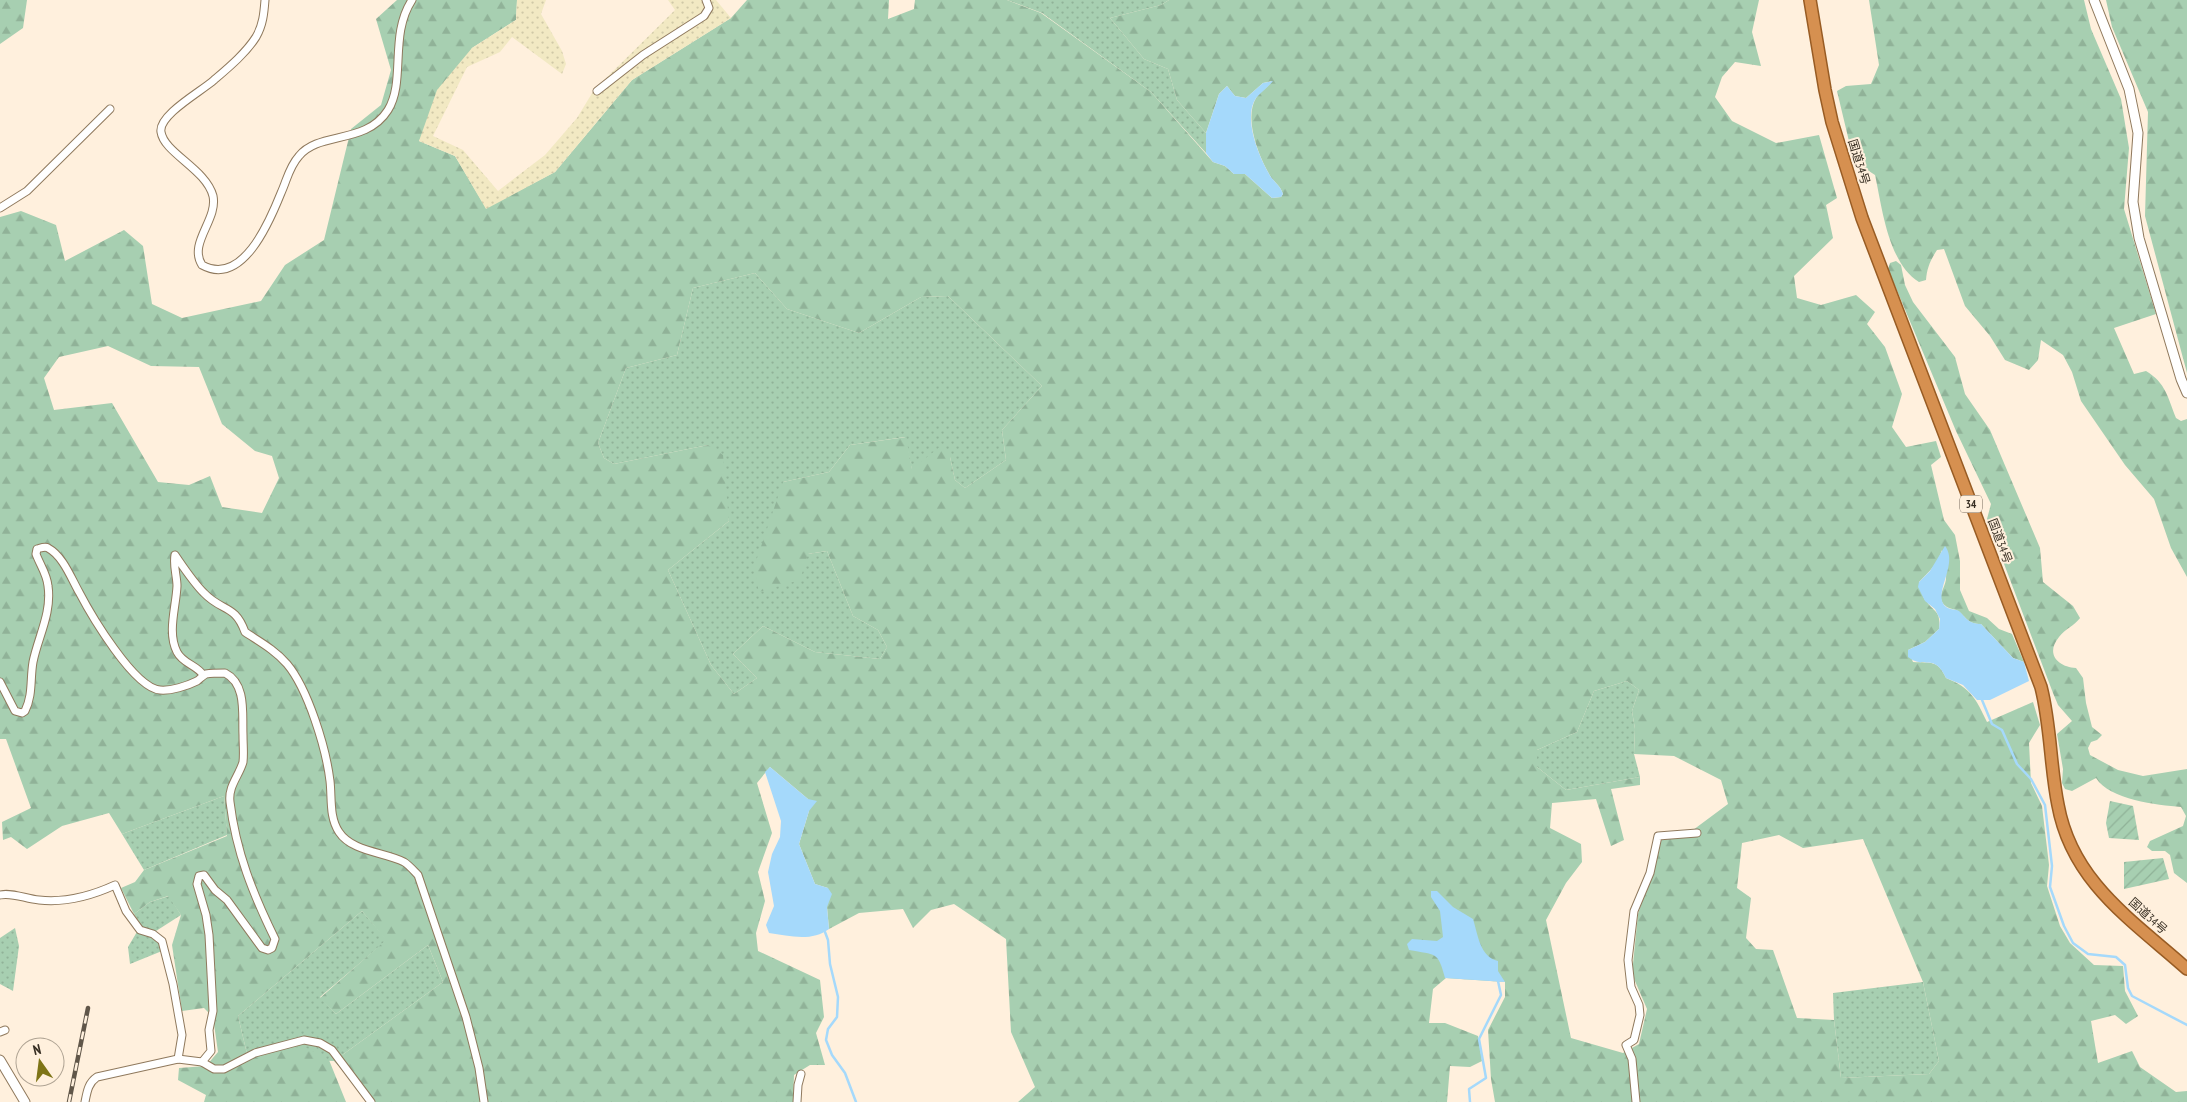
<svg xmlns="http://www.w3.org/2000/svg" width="2187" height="1102" viewBox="0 0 2187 1102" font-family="'PT Sans Narrow','Noto Sans JP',sans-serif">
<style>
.grass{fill:url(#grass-dots)}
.forest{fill:url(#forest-firs);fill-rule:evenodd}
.sand{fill:url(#sand-dots)}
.garden{fill:url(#garden-furrows)}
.water{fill:#a5d9fb}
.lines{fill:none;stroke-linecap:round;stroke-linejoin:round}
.stream{stroke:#a5d9fb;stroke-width:2.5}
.minor-casing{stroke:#8f795d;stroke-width:9}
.tertiary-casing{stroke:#8f795d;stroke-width:11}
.trunk-casing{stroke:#985c24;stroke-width:14}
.minor{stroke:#fff;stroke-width:7}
.tertiary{stroke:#fff;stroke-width:9}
.trunk{stroke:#d69050;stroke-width:11}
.rail-casing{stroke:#605649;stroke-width:4.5}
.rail{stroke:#fff0dd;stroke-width:2.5;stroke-dasharray:8;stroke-linecap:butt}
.labels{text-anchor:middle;stroke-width:4;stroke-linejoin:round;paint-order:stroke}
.shield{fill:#fff0dd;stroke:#74695b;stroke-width:1}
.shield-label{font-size:11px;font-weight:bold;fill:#382f23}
.street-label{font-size:12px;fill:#382f23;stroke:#fff0dd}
</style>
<defs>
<pattern id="grass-dots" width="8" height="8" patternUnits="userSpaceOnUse" patternTransform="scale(1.25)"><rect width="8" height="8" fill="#a7cfb1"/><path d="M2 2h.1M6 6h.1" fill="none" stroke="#90b298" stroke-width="1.8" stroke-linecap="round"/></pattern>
<pattern id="forest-firs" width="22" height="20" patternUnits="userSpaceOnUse" patternTransform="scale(1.25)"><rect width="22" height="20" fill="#a7cfb1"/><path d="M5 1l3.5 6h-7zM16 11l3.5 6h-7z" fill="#90b298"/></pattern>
<pattern id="sand-dots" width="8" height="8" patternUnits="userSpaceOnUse" patternTransform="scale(1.25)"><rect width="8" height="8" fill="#f2e9c3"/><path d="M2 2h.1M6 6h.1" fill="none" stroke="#d0c8a7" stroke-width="1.8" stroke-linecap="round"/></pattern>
<pattern id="garden-furrows" width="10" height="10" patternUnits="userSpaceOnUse" patternTransform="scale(1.25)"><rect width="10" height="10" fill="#a7cfb1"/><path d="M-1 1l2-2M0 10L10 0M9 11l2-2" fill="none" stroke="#90b298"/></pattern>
</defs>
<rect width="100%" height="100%" fill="#fff0dd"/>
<!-- grass -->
<g class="grass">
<polygon points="1007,0 1169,0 1161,5 1110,18 1144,59 1168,69 1177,100 1206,133 1206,153 1151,92 1042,13"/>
<polygon points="755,273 787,309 859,333 921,297 948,296 1042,386 1002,430 1006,460 965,488 955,480 950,457 912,470 905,437 850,445 829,472 783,482 808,554 827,551 853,616 878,630 887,647 880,659 815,652 763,626 733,654 757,678 734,694 711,665 668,570 729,521 708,445 614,464 604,458 598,443 626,368 677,355 693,288"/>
<polygon points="1627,681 1639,690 1632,711 1635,729 1634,754 1640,777 1566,790 1537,767 1537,750 1577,732 1594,691"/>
<polygon points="224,796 227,835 144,870 122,834"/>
<polygon points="169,896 181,915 156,931 162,951 130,964 128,947 141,925 134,914 150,902"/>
<polygon points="362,911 387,940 320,997 336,1014 428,945 443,982 334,1061 248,1058 238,1016"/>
<polygon points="15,928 19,946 13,991 0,984 0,938"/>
<polygon points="1923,982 1939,1061 1929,1074 1841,1078 1834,1020 1833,993"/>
</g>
<!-- forest -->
<g class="forest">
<polygon points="0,0 27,0 23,28 0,44"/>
<path d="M397 0H517L516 20 472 48 419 141 455 156 486 208 555 172 632 80 731 18 747 0H889L888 19 914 9 915 0H1007L1041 13 1151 92 1213 162 1225 166 1234 174H1245L1272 198 1281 197 1283 194C1280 184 1272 181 1268 172 1258 154 1244 118 1256 98 1260 92 1268 87 1272 81L1263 83 1246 98 1235 96 1227 86 1219 94 1206 133 1177 100 1168 69 1144 59 1110 18 1161 5 1169 0H1759L1752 32 1761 66 1735 62 1722 77 1715 97 1732 121 1776 143 1819 135 1837 198 1826 205 1833 238 1794 276 1797 298 1821 305 1856 295 1875 312 1867 324 1885 347 1902 394 1892 427 1906 447 1936 441 1941 457 1931 465 1944 520 1955 535 1960 561V590L1969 611 1987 618 1999 629 2012 634 2024 662 2013 658 1981 624C1968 624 1967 618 1958 611 1955 609 1950 609 1947 607 1934 598 1946 588 1946 578 1947 569 1943 559 1942 550 1938 563 1929 572 1919 582 1921 587 1922 597 1926 601 1935 613 1941 611 1939 629L1925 642 1908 650 1913 662C1931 663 1938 660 1946 678 1971 688 1976 699 1987 722L2033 702 2040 725 2029 743 2031 783 2042 806 2049 865 2047 886 2060 926 2070 943 2094 965 2123 966 2125 991 2138 1016 2126 1024 2115 1015 2091 1021 2098 1063 2132 1051 2140 1067 2176 1092 2187 1091V1102H1495L1491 1079 1488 1030 1505 997V982L1446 978 1433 989 1429 1023H1445L1478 1036 1482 1061 1470 1067 1450 1066 1447 1102H1018L1035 1087 1011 1032 1006 939 954 904 931 910 913 928 903 909 859 913 829 929 827 907 828 888 815 884 799 844 809 811 808 799 770 767 757 783 772 833 758 872 765 901 756 933 758 951 820 980 824 1017 816 1033 825 1065H810L794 1075 793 1102H374L334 1061 443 982 428 945 336 1014 320 998 386 940 362 911 238 1016 248 1058 303 1046 329 1060 346 1102H204L206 1095 178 1080 179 1068 206 1066 218 1052 213 1017 204 1008 182 1011 172 945 181 915 168 896 150 902 134 914 121 888 135 882 144 870 227 836 224 796 122 834 109 813 62 826 27 849 11 837 3 840 2 822 31 808 6 739H0V217L21 211 56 225 65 261 124 230 143 246 152 304 182 318 261 301 285 265 324 240 351 129 381 105 391 70 376 19ZM755 273 787 309 859 333 921 297 948 296 1042 386 1002 430 1006 460 965 488 955 480 950 457 941 446 912 469 906 437 850 445 829 472 783 482 754 567 759 592 800 580 808 554 827 551 853 616 878 630 887 647 880 659 815 652 763 626 733 654 757 678 734 694 711 665 668 570 729 521 723 455 708 445 614 464 604 458 598 443 626 368 677 355 693 288ZM108 346 151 366 199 367 222 424 255 451 272 456 279 478 262 513 222 507 210 476 189 485 158 482 112 403 54 410 44 378 59 357ZM1627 681 1639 690 1632 711 1635 729 1634 754 1674 756 1721 780 1728 804 1693 830 1664 832 1638 914 1632 974 1647 1009 1639 1044 1623 1053 1571 1038 1546 920 1566 883 1582 862 1581 844 1550 828 1552 803 1596 799 1611 846 1624 840 1611 789 1640 785V777L1566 790 1537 767V750L1577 732 1594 691ZM1779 835 1803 848 1863 839 1923 982 1939 1061 1929 1074 1841 1078 1834 1020 1797 1018 1773 950 1756 949 1746 938 1751 898 1737 888 1742 843Z"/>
<path d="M1869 0H2084L2091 29 2121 99 2129 148 2124 209 2156 314 2114 328 2134 374 2146 371C2166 383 2168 398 2176 418L2181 421 2187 419V577L2171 548 2154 499 2125 465 2081 401 2072 372 2063 355 2041 340 2038 360 2029 370 2005 360 1990 336 1965 306 1944 249 1937 250C1930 261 1927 268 1926 280L1919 282C1888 263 1882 207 1875 175L1858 164 1853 158 1837 91 1846 86 1871 84 1879 65Z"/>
<polygon points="2106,0 2187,0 2187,373 2145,216 2148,112 2112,27"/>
<path d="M1896 261 1901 265 1905 285 1913 302 1955 357 1965 394 1990 430 2040 548 2043 582 2073 606 2080 618C2074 626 2065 629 2059 637 2045 654 2058 667 2076 668L2083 678 2086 703 2092 727 2102 735 2097 740 2091 742 2088 748 2090 755 2118 770 2143 776 2187 769V883L2174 873 2170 855 2165 851H2152L2147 847 2150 841 2183 826 2186 816 2181 807C2157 805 2110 800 2096 778L2072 791 2065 789 2062 783 2063 769 2057 734 2072 721 2058 705 2053 693 1987 519 1991 504 1956 431 1888 269 1890 263Z"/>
</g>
<!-- sand -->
<polygon class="sand" points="517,0 546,0 541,14 562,51 566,64 562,74 512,37 500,52 467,67 433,136 463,150 498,191 545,155 577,118 594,90 675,10 668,0 716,0 731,18 632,80 555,172 486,209 455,156 419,141 437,90 472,48 516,20"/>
<!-- garden -->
<g class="garden">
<polygon points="2110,801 2133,806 2139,840 2109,838 2106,823"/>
<polygon points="2163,858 2169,879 2124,889 2124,862"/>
</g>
<!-- water -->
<g class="water">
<path d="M1273 81C1268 87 1261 92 1256 98 1243 117 1258 154 1268 172 1272 181 1280 184 1283 194L1281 197 1272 198 1245 174H1234L1225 166 1213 162 1206 153V133L1219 94 1227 86 1235 96 1246 98 1263 83Z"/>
<path d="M1945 546C1960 565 1929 597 1948 608 1951 610 1956 609 1959 611 1967 619 1969 624 1981 624L2013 658 2024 662 2029 681 1990 700H1977L1963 685 1946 678C1934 652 1924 670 1908 657V650L1925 642 1939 629 1940 619 1935 609 1925 601 1918 587 1919 582 1930 571Z"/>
<path d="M770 767 808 799 817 801 809 811 799 844 815 884 828 888 832 894 827 907 829 929C812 942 789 936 769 933L766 925 774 906 768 872 772 854 780 837 781 821 765 772Z"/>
<path d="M1431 891H1437L1453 907 1473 919C1478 935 1480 957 1498 961V971L1505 982 1445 978C1438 951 1436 955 1409 950L1407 944 1412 939 1437 941 1443 937 1440 911 1431 897Z"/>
</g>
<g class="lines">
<!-- stream -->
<g class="stream">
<polyline points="1982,700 1992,724 2002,730 2017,764 2031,779 2045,805 2052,866 2050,887 2064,926 2073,943 2088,954 2116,957 2125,965 2128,988 2132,996 2187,1025"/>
<polyline points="825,932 828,940 830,964 838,997 837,1017 828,1029 826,1040 832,1055 845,1073 856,1102"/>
<polyline points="1470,1102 1469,1089 1486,1078 1479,1039 1501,995 1498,981"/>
</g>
<!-- minor casing -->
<g class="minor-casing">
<g id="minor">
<path d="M265 0C264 13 263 25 256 37 246 53 228 68 214 80 202 91 158 115 161 132 164 153 206 169 213 196 218 220 188 243 202 265 242 287 269 223 281 193 287 180 289 167 299 156 319 131 366 145 388 110 406 81 389 35 412 0"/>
<polyline points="597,91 643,55 704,16 709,8 706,0"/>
<polyline points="0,208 27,191 110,109"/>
<path d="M203 675C197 665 183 664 177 652 167 632 176 608 177 586 177 576 173 566 175 555 184 568 193 582 204 593 222 612 235 604 245 632 260 642 275 650 287 664 308 689 326 748 330 781 332 798 329 817 339 832 352 852 385 852 404 862 409 865 414 871 418 875L466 1017 479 1068 484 1102"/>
<path d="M0 682 15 711 22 713 25 711C33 695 30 679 33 662 38 637 52 613 48 586 47 574 40 565 36 554L37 549C41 548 45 546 48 548 63 556 71 578 79 592 91 615 134 688 160 690 171 691 187 686 197 681 200 679 202 676 206 674 212 673 219 673 225 673 247 684 242 715 243 735 243 744 244 754 243 762 239 776 228 786 230 802 236 852 253 894 275 939L272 948 268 950 262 948 227 900 215 890 204 875 199 876 197 884 206 915 209 935 213 1011 209 1030 211 1051 202 1062"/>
<path d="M0 895C12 892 26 899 39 900 66 903 91 896 115 885L126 911 140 930 153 934 162 941 173 984 182 1035 178 1059"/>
<polyline points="0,1032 5,1030"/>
<path d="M85 1102C87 1092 88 1083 97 1077L178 1059 202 1062 214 1069H224L255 1053 304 1040 320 1043 332 1050 371 1102"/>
<polyline points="797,1102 798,1085 801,1074"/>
<polyline points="1636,1102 1632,1059 1626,1045 1634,1040 1640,1015 1639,1005 1631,987 1628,960 1634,911 1650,873 1658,836 1697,833"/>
</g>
</g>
<!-- tertiary casing -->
<g class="tertiary-casing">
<g id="tertiary">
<polyline points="2094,0 2129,89 2138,133 2133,202 2139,238 2181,379 2187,393"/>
<polyline points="0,1060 25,1102"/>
</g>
</g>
<!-- trunk casing -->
<g class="trunk-casing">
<path id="trunk" d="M1810 0 1825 90 1832 122 1862 218 2041 687C2051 726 2050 766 2058 805 2072 882 2132 920 2187 969"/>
</g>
<!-- minor -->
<use href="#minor" class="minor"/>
<!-- tertiary -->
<use href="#tertiary" class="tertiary"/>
<!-- trunk -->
<use href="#trunk" class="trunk"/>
<!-- rail casing -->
<g class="rail-casing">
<polyline id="rail" points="69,1102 88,1008"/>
</g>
<!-- rail -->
<use href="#rail" class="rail"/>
</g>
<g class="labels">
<!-- shield labels -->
<rect class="shield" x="1960" y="495.5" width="22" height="17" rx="4"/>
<g class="shield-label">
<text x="1971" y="508">34</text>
</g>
<!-- street labels -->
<g class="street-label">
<text transform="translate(1859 162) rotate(73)" y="4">国道34号</text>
<text transform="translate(2000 541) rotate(69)" y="4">国道34号</text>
<text transform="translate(2148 916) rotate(42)" y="4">国道34号</text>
</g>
</g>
<!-- north arrow -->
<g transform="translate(40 1062) rotate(346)"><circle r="24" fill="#fff0dd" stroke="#afa393"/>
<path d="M0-4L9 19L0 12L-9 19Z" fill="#7e7416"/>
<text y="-8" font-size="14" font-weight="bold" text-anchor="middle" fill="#382f23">N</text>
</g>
</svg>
